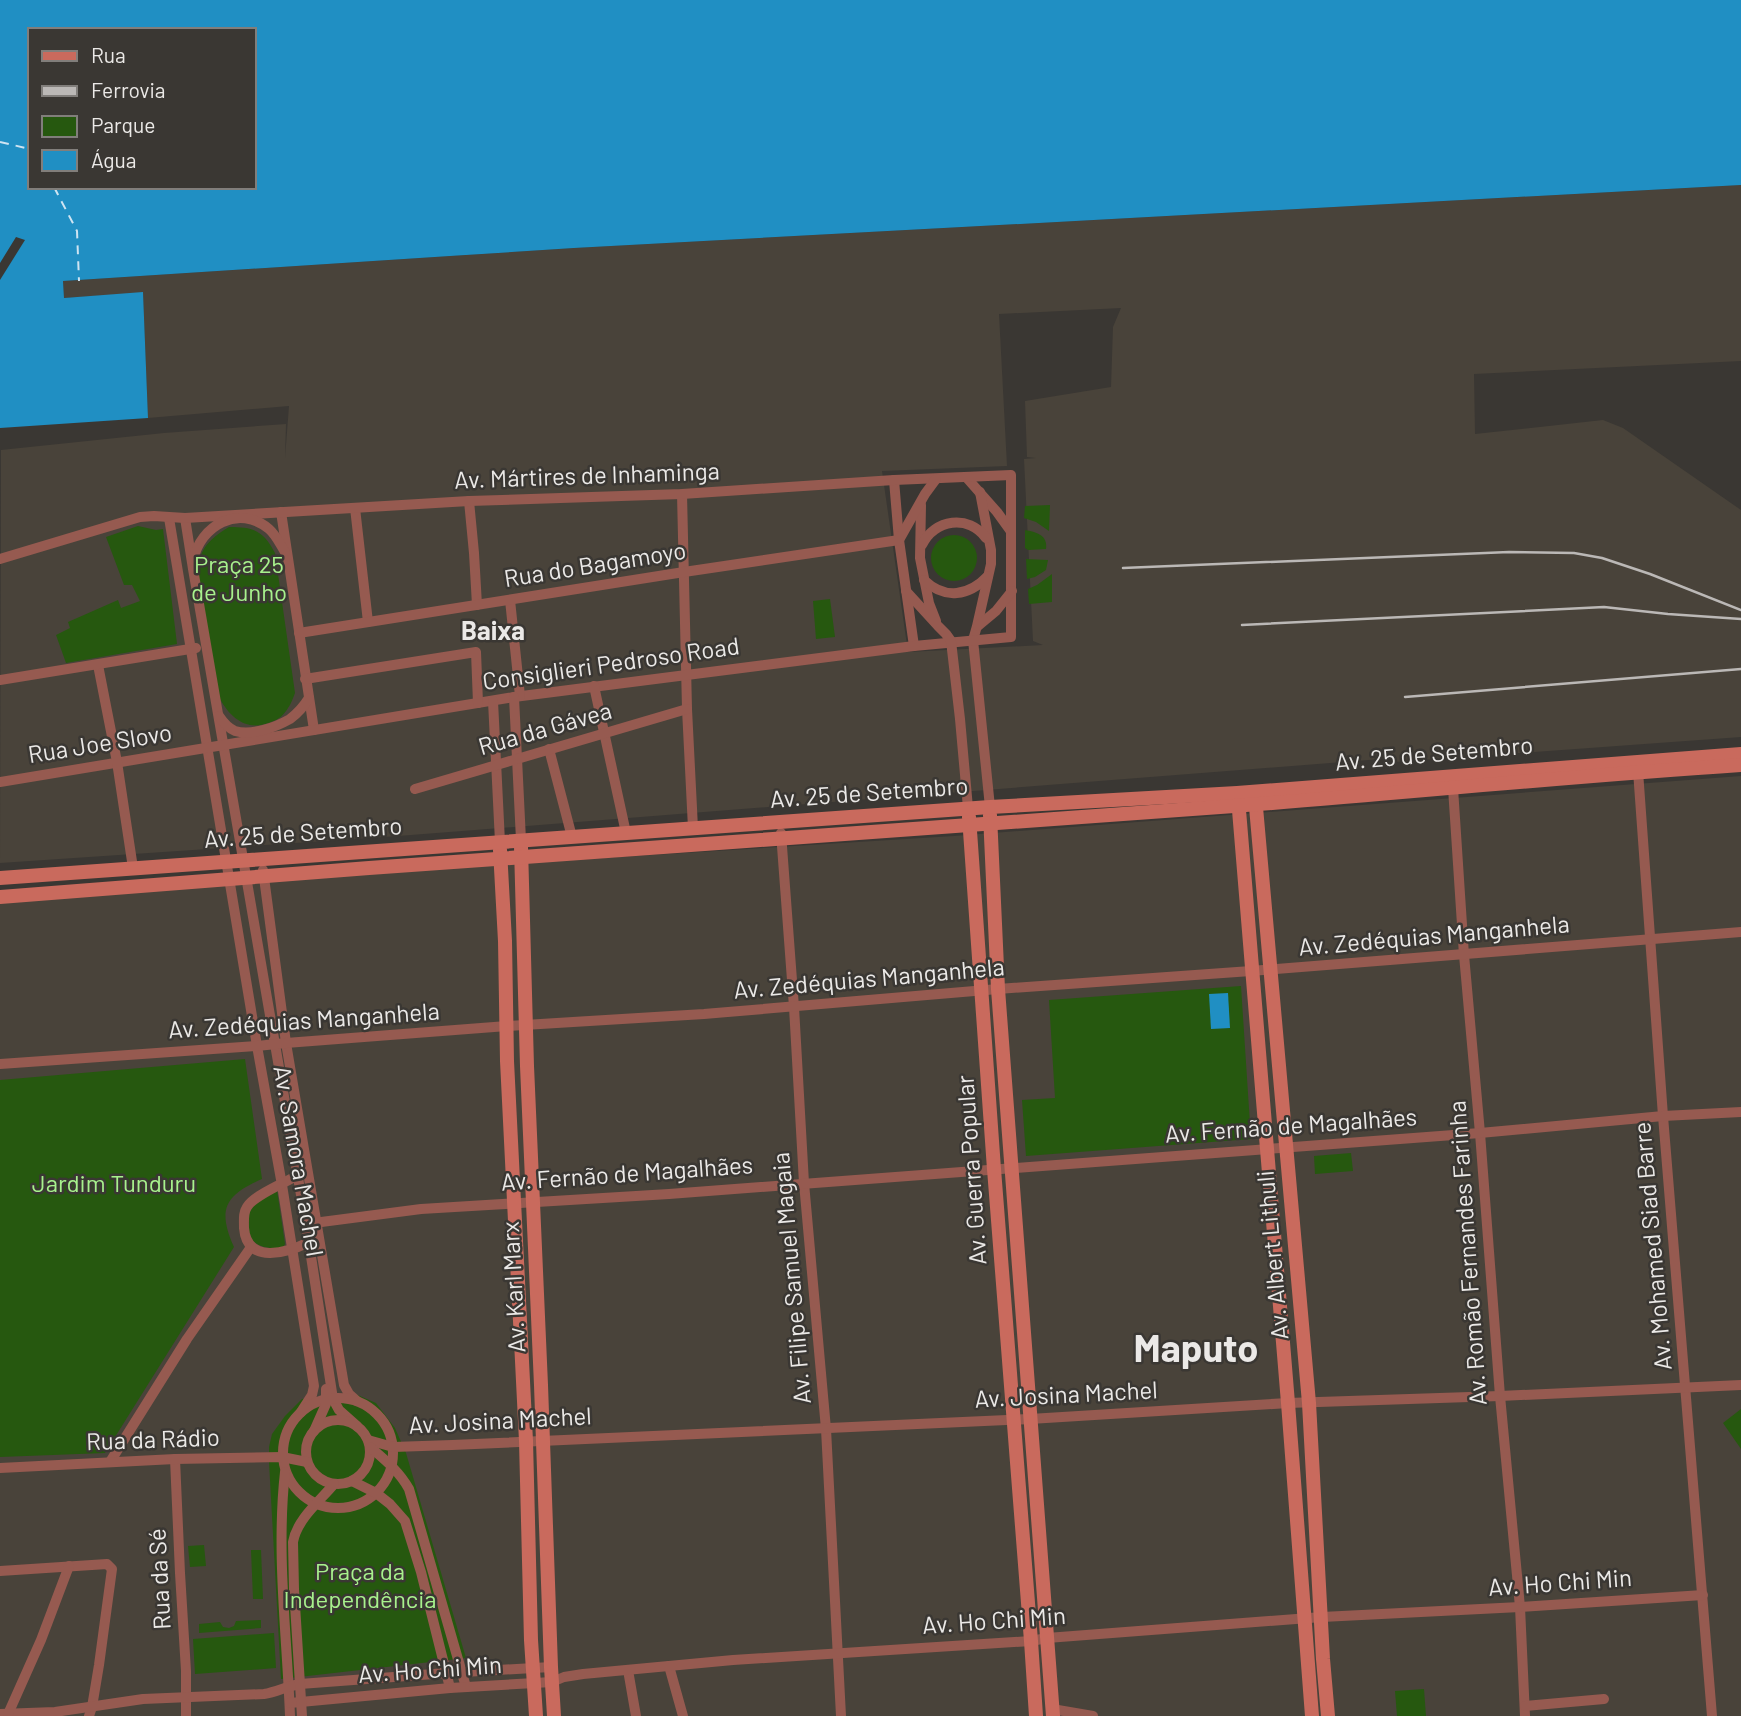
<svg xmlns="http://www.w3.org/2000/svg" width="1741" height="1716" viewBox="0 0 1741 1716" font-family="Barlow,sans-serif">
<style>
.built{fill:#49433a;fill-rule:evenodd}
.green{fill:#26580f}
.water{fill:#208fc3;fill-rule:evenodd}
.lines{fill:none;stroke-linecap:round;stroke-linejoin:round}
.ferry{stroke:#cee4f2;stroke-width:2;stroke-dasharray:9 7;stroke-linecap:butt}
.street{stroke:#965a50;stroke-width:10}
.secondary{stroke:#c96a5d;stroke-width:14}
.rail{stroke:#bbb8b6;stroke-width:2.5}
.labels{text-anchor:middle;stroke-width:5;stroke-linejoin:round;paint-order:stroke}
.street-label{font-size:24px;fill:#ebe9e7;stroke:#3a3733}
.park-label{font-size:24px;fill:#a8f28d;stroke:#3a3733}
.neighbourhood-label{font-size:26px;font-weight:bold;fill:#ebe9e7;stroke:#3a3733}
.town-label{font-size:38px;font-weight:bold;fill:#ebe9e7;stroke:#3a3733}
</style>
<rect width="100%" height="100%" fill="#3a3733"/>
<!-- built -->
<g class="built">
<path d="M1741 185V361L1474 374 1475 434 1603 420 1623 428 1741 510V737L1395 762 1394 758 398 836 0 863 1 450 164 433 286 424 285 458 289 406 148 418 143 293 64 298 63 281 574 248ZM1121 308 1113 327 1111 387 1025 401 1027 457 1036 458 1024 459 1033 641 1043 645 908 652 882 471 1007 466 999 314Z"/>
<polygon points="1741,776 1741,1716 0,1716 0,900 237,881 954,836"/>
</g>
<!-- green -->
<g class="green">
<polygon points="1050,505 1049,531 1036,522 1024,518 1025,506"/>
<polygon points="138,526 156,530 163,529 177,644 66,663 56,635 70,628 68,622 118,600 121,608 140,601 132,585 124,585 106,537"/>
<path d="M229 527C253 527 263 530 275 553L295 693C293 698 291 704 288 708 284 715 278 720 271 722 248 732 231 719 220 699L199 583C197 553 203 543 229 527Z"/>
<path d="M1025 530C1036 532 1048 535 1046 549L1028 550 1025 548Z"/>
<circle cx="954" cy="558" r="23"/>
<polygon points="1026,559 1048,560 1046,570 1035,577 1027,579"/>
<polygon points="1052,574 1052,602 1029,604 1028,589 1037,585"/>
<polygon points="830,599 835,637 816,639 813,601"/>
<polygon points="1241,986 1251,1139 1026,1156 1022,1100 1055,1098 1049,1000"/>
<path d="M245 1059 262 1179C225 1195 217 1209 234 1247L105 1453 0 1457V1080Z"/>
<polygon points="1351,1153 1353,1171 1315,1174 1314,1156"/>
<path d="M277 1190 285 1244 283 1248C269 1249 254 1248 248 1233 245 1226 246 1216 246 1209Z"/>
<polygon points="353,1393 376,1403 395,1428 406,1453 466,1658 281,1679 269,1462 269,1447 272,1434 285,1416 302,1399"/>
<polygon points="1741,1409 1741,1449 1723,1423"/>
<polygon points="204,1545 206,1566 190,1567 188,1546"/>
<polygon points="251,1550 261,1550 263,1599 253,1599"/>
<polygon points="261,1620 261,1628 199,1633 199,1624 220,1622 223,1627 229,1628 234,1626 236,1621"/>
<polygon points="274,1633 276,1668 195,1674 193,1639"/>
<polygon points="1424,1689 1426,1716 1397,1716 1395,1691"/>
</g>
<!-- water -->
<g class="water">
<path d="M0 0H1741V185L574 248 63 281 64 298 143 292 148 418 0 428V280L25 240 16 237 0 263ZM30 30H254V187H30Z"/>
<polygon points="1228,993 1230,1028 1211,1029 1209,994"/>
</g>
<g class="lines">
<!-- ferry -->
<g class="ferry">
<polyline points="0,142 30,149"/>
<polyline points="54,187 77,231 79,281"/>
</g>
<!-- street -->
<g class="street">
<polyline points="966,477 997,512 1010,530"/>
<polyline points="894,480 899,540 914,646"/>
<polyline points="980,492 991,550 991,564 977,626 973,640 990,807"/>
<polyline points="682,494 687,709 693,828"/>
<polyline points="469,501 474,553 477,605"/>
<polyline points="921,505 920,558 929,603 936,621"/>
<polyline points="355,508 368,622"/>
<polyline points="281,512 314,730"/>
<polyline points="169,518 257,1046 282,1185 314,1386 312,1395 301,1412"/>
<polyline points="185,518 193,569 306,1224 333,1399 339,1410 357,1426"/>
<path d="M922 545C934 519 969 514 986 538"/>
<polyline points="0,559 140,517 154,516 185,518 469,501 682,494 894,480 1011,475 1011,637 914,646 514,697 0,782"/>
<path d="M193 561C200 525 239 504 269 529 276 535 280 544 285 552"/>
<path d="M924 580C945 600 969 596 988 576"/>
<polyline points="906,591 938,626 946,634 951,641 960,719 968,808"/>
<polyline points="510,600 520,696"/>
<polyline points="978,626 996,611 1012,591"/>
<polyline points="299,633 684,572 899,540 925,494 936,479"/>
<polyline points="98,665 117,762 133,868"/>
<polyline points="305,679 476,652 478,703"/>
<polyline points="0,680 196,648"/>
<polyline points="594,686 626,833"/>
<polyline points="514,697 521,840"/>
<polyline points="493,701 500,842"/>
<path d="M219 716C223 722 228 728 235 731 252 736 276 727 290 719 298 713 304 706 309 698"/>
<polyline points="549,749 572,837"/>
<polyline points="1638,771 1663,1116 1712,1716"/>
<polyline points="1453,788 1464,955 1480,1133 1500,1396 1520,1607 1525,1716"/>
<polyline points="415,789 687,709"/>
<polyline points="781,833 794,1007 804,1183 826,1429 841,1716"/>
<polyline points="263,870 286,1043 344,1385 349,1394 357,1401"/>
<polyline points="0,1064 257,1046 286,1043 507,1026 704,1014 998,989 1251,971 1741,932"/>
<path d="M298 1175C285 1183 254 1195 247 1207 243 1213 244 1220 244 1228 247 1265 287 1253 309 1242"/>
<polyline points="306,1224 421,1209 669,1194 1480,1133 1663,1116 1741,1112"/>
<circle cx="338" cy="1453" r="55"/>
<circle cx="338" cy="1452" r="32"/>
<polyline points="314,1431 326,1404 326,1389"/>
<polyline points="368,1440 393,1447 452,1445 1030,1419 1288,1403 1500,1396 1741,1385"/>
<path d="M370 1447C385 1460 399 1471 409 1489L466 1687"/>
<polyline points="175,1459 180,1573 186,1671 186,1716"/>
<polyline points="110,1462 187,1339 251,1247"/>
<polyline points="0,1468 175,1459 282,1457 307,1462"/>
<path d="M285 1472C276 1553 287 1635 290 1716"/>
<polyline points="352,1481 376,1493 390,1504 405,1521 421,1572 450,1688"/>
<polyline points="0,1571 107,1564 112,1569 99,1665 92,1707 89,1716"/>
<polyline points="669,1666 683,1716"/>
<polyline points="628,1670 636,1716"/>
<polyline points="290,1703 450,1688 552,1682 564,1677 583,1674 733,1660 1031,1641 1047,1638 1322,1617 1520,1607 1703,1595"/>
<polyline points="1525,1706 1604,1699"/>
<polyline points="1052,1709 1093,1716"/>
<path d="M0 1714 55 1712 143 1699 264 1694C277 1692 287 1686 300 1684L447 1673 551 1667"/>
<polyline points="8,1714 41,1640 69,1566"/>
<path d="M302 1716 294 1589 293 1542C297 1519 320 1501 334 1484"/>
</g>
<!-- secondary -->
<g class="secondary">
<polyline points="1255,796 1309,1403 1323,1659 1328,1716"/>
<polyline points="1238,798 1288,1403 1312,1716"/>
<polyline points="990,815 998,989 1053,1716"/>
<polyline points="969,817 994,1169 1031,1641 1036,1716"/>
<polyline points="521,847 527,1066 541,1385 551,1667 554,1716"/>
<polyline points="500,850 505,941 507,1061 526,1441 531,1640 536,1716"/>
<polyline points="0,878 990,807 1237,793 1741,754"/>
<path d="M0 897C411 863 822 836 1234 806 1403 793 1572 776 1741 765"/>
</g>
<!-- rail -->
<g class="rail">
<polyline points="1123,568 1509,552 1574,553 1602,558 1650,574 1741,610"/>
<polyline points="1242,625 1604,607 1668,614 1741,619"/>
<polyline points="1405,697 1741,669"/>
</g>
</g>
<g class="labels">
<!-- street labels -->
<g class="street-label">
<text transform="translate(587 476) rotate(-2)" y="8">Av. Mártires de Inhaminga</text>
<text transform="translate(595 565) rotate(-9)" y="8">Rua do Bagamoyo</text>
<text transform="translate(611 664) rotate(-8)" y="8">Consiglieri Pedroso Road</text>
<text transform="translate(545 729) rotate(-16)" y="8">Rua da Gávea</text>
<text transform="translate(100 744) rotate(-9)" y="8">Rua Joe Slovo</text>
<text transform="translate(1434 754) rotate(-5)" y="8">Av. 25 de Setembro</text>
<text transform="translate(869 793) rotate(-4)" y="8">Av. 25 de Setembro</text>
<text transform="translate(303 833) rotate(-4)" y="8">Av. 25 de Setembro</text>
<text transform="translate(1434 936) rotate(-5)" y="8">Av. Zedéquias Manganhela</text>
<text transform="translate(869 979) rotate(-5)" y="8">Av. Zedéquias Manganhela</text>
<text transform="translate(304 1021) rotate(-4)" y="8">Av. Zedéquias Manganhela</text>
<text transform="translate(1291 1126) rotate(-4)" y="8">Av. Fernão de Magalhães</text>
<text transform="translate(298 1161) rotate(80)" y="8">Av. Samora Machel</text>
<text transform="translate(972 1170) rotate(-94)" y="8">Av. Guerra Popular</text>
<text transform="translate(627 1174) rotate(-4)" y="8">Av. Fernão de Magalhães</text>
<text transform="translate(1653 1246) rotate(-95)" y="8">Av. Mohamed Siad Barre</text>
<text transform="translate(1468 1253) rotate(-94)" y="8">Av. Romão Fernandes Farinha</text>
<text transform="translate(1273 1255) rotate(-95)" y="8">Av. Albert Lithuli</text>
<text transform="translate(792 1278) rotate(-95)" y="8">Av. Filipe Samuel Magaia</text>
<text transform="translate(514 1287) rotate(-93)" y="8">Av. Karl Marx</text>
<text transform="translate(1066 1395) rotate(-3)" y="8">Av. Josina Machel</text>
<text transform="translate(500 1421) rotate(-3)" y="8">Av. Josina Machel</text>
<text transform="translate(153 1440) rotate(-2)" y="8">Rua da Rádio</text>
<text transform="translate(160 1579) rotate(-93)" y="8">Rua da Sé</text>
<text transform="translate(1560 1583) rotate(-4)" y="8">Av. Ho Chi Min</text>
<text transform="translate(994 1621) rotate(-4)" y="8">Av. Ho Chi Min</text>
<text transform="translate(430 1670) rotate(-4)" y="8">Av. Ho Chi Min</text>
</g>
<!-- park labels -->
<g class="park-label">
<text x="239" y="573">Praça 25<tspan x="239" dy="28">de Junho</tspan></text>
<text x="114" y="1192">Jardim Tunduru</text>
<text x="360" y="1580">Praça da<tspan x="360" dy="28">Independência</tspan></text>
</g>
<!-- neighbourhood labels -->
<g class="neighbourhood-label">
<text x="493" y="640">Baixa</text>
</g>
<!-- town labels -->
<g class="town-label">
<text x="1196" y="1362">Maputo</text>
</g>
</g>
<!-- legend -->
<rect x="28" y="28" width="228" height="161" fill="#3a3733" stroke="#817e7b" stroke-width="2"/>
<rect x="42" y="51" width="35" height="10" fill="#c96a5d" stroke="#817e7b" stroke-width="2"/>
<text x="91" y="63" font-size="21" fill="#ebe9e7">Rua</text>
<rect x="42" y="86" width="35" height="10" fill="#bbb8b6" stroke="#817e7b" stroke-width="2"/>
<text x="91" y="98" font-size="21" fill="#ebe9e7">Ferrovia</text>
<rect x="42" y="116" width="35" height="21" fill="#26580f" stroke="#817e7b" stroke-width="2"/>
<text x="91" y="133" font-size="21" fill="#ebe9e7">Parque</text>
<rect x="42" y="150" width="35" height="21" fill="#208fc3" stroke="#817e7b" stroke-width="2"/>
<text x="91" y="168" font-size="21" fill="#ebe9e7">Água</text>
</svg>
